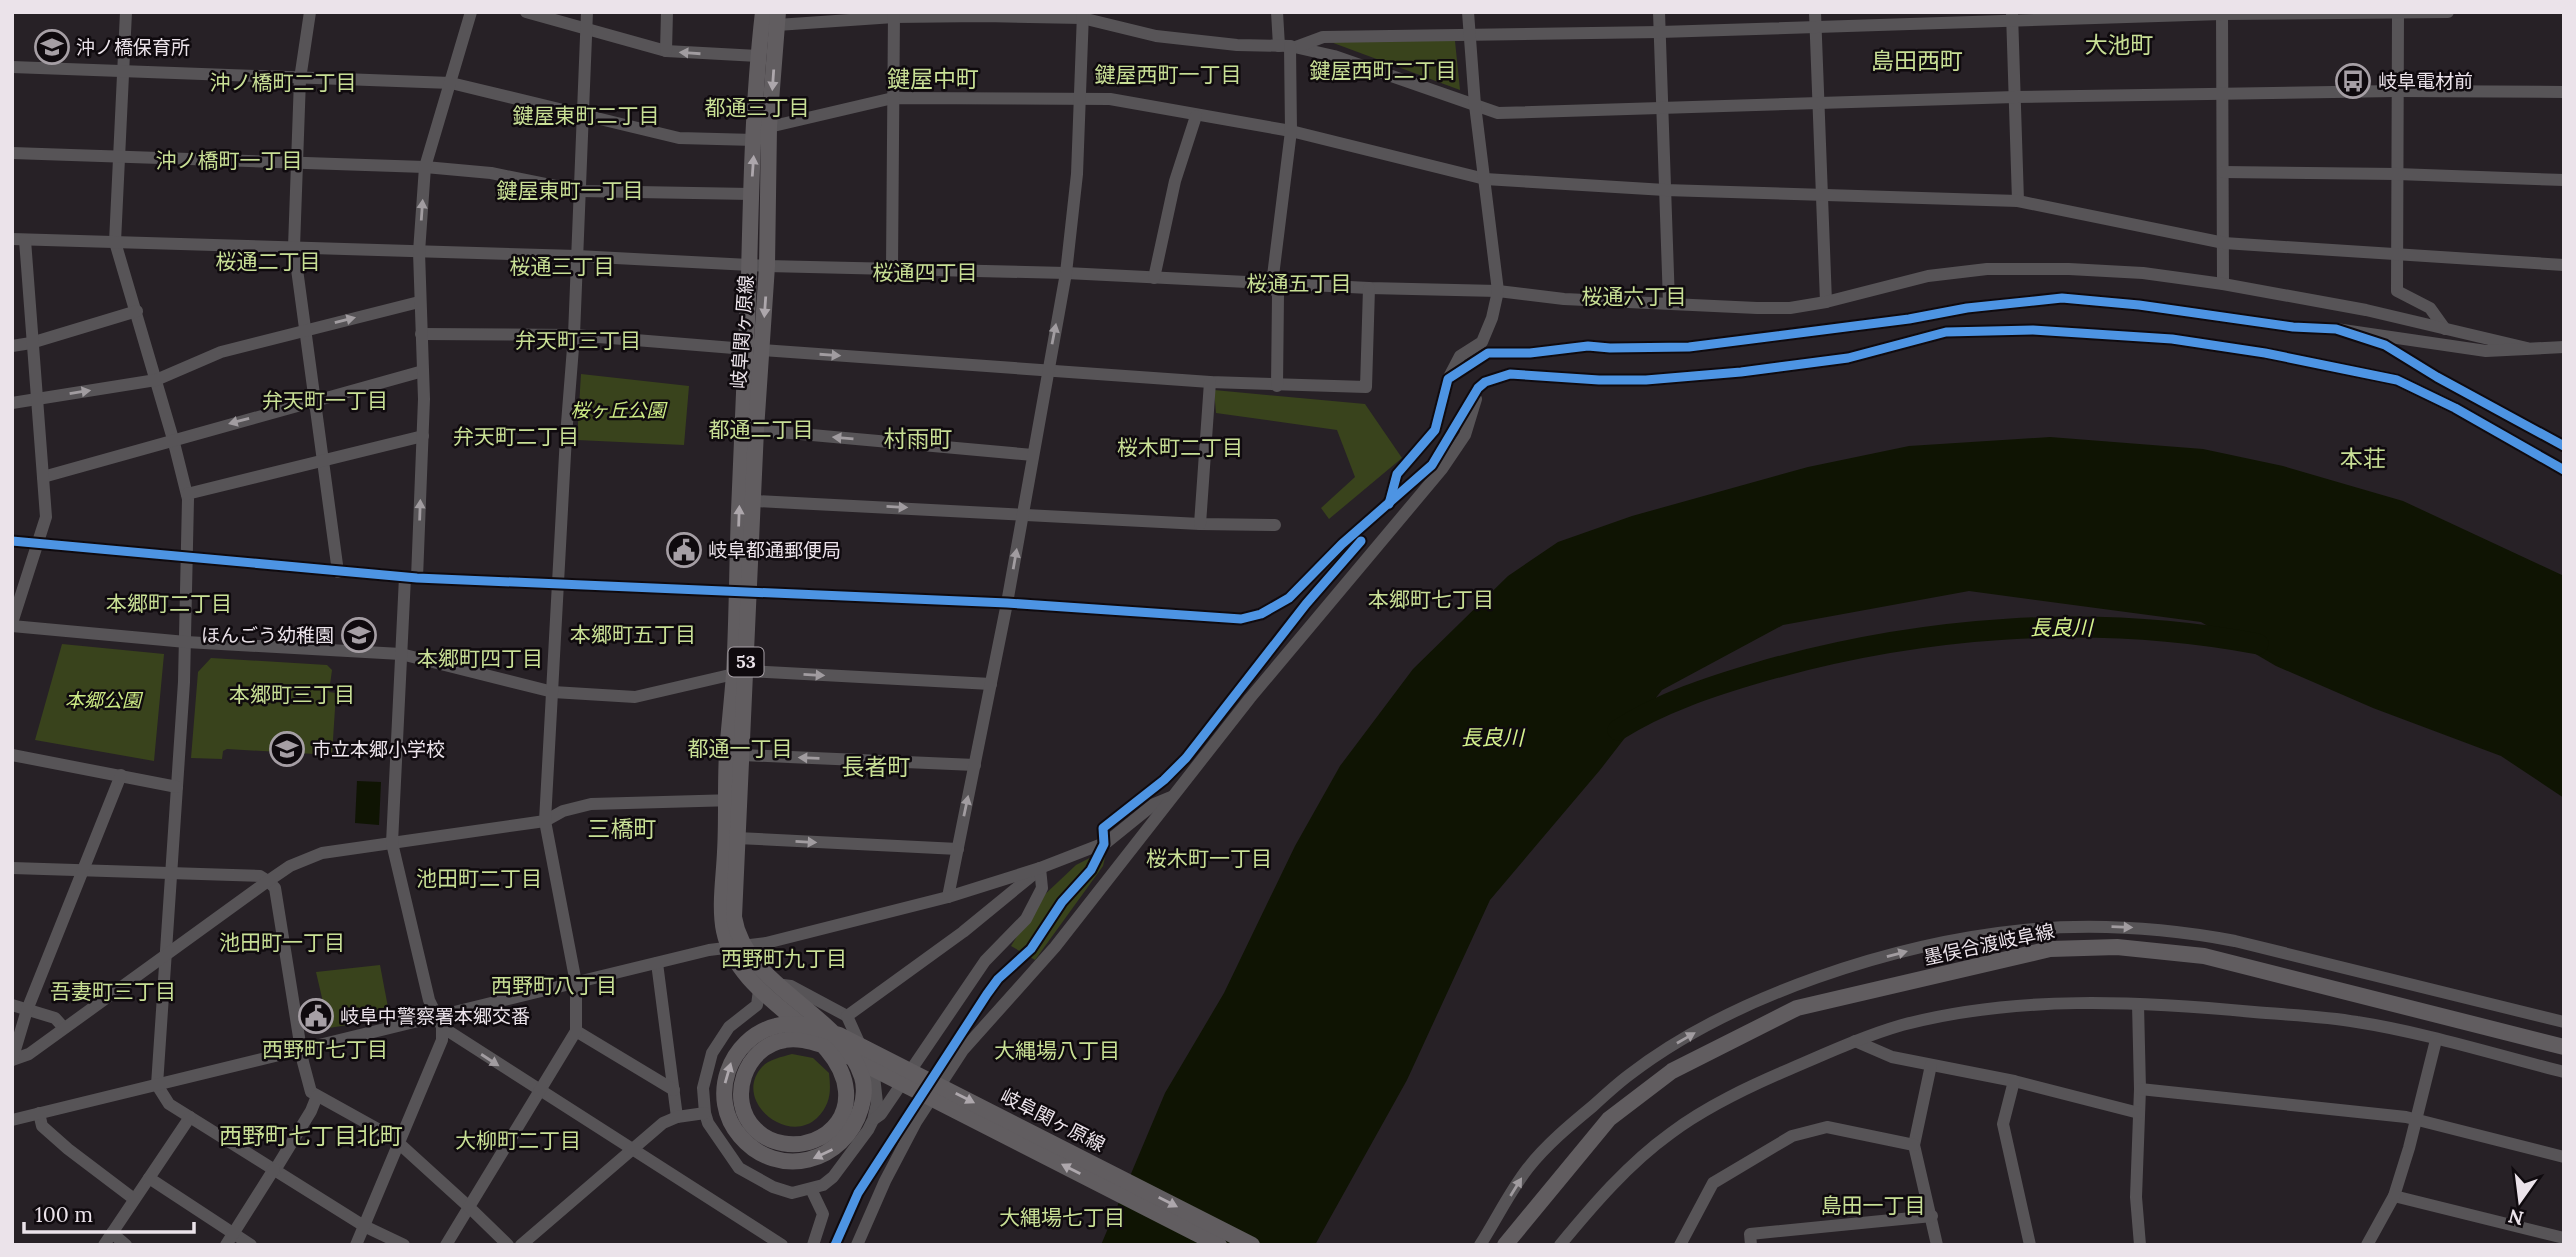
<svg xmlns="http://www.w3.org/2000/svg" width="2576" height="1257" viewBox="0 0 2576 1257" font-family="Lora,'Noto Sans JP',serif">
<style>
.green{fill:#39431c}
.water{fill:#0f1403}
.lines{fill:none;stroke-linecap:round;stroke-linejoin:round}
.river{stroke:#0f1403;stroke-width:21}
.minor{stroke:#575457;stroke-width:12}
.major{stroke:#615d60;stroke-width:16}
.cycleway-casing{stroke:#0f0a0e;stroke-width:13}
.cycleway{stroke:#4d94e3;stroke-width:9}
.oneway{fill:#a19ca0}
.oneway2{fill:#ada7ac}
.labels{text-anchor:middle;stroke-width:5;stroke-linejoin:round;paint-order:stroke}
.shield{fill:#0f0a0e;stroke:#a9a2a8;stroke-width:2}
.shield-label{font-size:18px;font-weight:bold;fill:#ebe3ea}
.poi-label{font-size:19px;fill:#ebe3ea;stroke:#0f0a0e;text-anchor:start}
.street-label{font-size:19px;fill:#ebe3ea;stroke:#0f0a0e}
.park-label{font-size:19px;font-style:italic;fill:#ccea84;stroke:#0f0a0e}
.neighbourhood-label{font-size:21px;fill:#c8df95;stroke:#0f0a0e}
.water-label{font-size:21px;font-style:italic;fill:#d5f38d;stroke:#0f0a0e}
.quarter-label{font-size:23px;fill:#c8df95;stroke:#0f0a0e}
</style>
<rect width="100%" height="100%" fill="#272126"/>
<!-- green -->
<g class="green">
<polygon points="1328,41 1455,41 1460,90"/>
<polygon points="581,374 689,386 684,445 577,440"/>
<polygon points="1214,390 1365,404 1402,458 1329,519 1321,508 1355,477 1337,430 1216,413"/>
<polygon points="62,644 164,654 154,761 35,740"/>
<polygon points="211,658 327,665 332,670 329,692 336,693 332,755 227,749 223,751 222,759 191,758 198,672"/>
<polygon points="1107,849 1103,866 1035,960 1011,946 1040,899 1076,865"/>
<polygon points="380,965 390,1018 329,1028 316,972"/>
<path d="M792 1054 813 1058 829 1073C831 1091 831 1104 817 1118 787 1146 732 1100 762 1067 769 1059 782 1057 792 1054Z"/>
</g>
<!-- water -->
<g class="water">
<polygon points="2050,437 2203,449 2283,466 2403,501 2564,576 2564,798 2501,756 2373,708 2276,666 2201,622 1969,591 1783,625 1662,690 1600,770 1490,900 1407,1080 1315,1245 1101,1245 1165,1093 1224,993 1295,846 1340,766 1413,669 1508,576 1558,542 1632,516 1808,467 1909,446"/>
<polygon points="357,781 381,782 379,825 355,823"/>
</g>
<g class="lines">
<!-- river -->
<path class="river" d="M1618 730C1660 703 1712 686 1760 672 1921 626 2092 613 2258 644"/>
<!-- minor -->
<g class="minor">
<polyline points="126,12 115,242 173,439 188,499 184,682 157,1085 169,1104 364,1226 404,1245"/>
<polyline points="310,12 300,79 294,247 338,572"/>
<polyline points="526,12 666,51 758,56"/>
<polyline points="1277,12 1279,46"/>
<polyline points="1659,12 1669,303"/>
<polyline points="1815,12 1826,302"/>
<polyline points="2222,12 2223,284"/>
<polyline points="2398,12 2397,291 2430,308 2445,329"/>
<polyline points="2012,13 2018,201"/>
<polyline points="777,25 894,17 984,16 1082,18 1156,36 1237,45 1290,46 1334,56 1498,113 2015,97 2396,91 2564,92"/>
<polyline points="1296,47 1323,37 1660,32 2222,14 2448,12"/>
<polyline points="666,51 667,12"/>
<polyline points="12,67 451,83 679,138 755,140"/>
<polyline points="769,127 893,98 1110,99 1291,131 1485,179 1665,190 2018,201 2224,243 2564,265"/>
<polyline points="12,153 425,167 491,173 580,191 751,194"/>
<polyline points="2223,172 2397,174 2564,180"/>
<polyline points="12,239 577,256 767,266 1066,273 1369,288 1498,291 1564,299 1757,308 1790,308 1826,302 1928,276 1987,269 2069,269 2143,273 2223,284 2366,310 2527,348"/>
<polyline points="892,269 894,12"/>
<polyline points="1154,278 1175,181 1196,116"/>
<polyline points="421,334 574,335 746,349"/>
<polyline points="12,346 31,343 137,311"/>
<polyline points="762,350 1210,382 1366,387 1369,288"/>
<polyline points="1448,379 1488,353 1530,353 1588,346 1610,348 1689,347 1909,319 1967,308 2062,298 2139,305 2293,327 2336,329 2486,351 2564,347"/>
<polyline points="1277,386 1278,295 1272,284 1291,131 1290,46"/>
<polyline points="12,403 156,380 221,352 419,302"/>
<polyline points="756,430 1033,455"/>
<polyline points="43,477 423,371"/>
<polyline points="187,494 423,436"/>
<polyline points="755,501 1200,524 1275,525"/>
<polyline points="1389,503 1397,474 1435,430 1448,379 1460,356 1482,342 1492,318 1498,291 1475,105 1468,12"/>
<polyline points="1200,524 1210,382"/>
<polyline points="12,541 417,578 1007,603 1241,619 1261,614 1289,598 1342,544 1432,465 1478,388 1485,382 1510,374 1599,380 1646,380 1741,372 1848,358 1946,332 2033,330 2172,339 2265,353 2397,380 2455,408 2564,470"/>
<polyline points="417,578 424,399 419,252 425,167 471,12"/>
<polyline points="12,623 46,517 25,240"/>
<polyline points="12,626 186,642 401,654 553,692 635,697 734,674"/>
<polyline points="746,671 991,684"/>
<polyline points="12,755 177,787"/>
<polyline points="742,755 975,765"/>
<polyline points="737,838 958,849"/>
<polyline points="12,868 260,876 268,881 275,888 303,1062 311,1092 392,1137 469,1207 446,1245"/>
<polyline points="948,897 1007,603 1066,273 1077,174 1083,13"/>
<polyline points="657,963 677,1117"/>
<polyline points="775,984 791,986 847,1016"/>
<polyline points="759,990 757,1005 729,1027 712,1053 703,1088 705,1113 708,1123 739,1168 773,1187 792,1193 823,1185 833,1177 868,1130 873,1120 877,1103 874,1076 847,1016 963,932 1035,873"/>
<polyline points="2138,1004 2140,1089 2136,1197 2140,1245"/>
<polyline points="12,1005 55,1018 64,1028"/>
<polyline points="442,1027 782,1245"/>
<polyline points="576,1031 674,1090"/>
<polyline points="1855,1041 1892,1057 2014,1081 2139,1113"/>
<polyline points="12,1060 29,1054 268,881 290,866 322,853 545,821 563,811 591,804 735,800"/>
<polyline points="12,1060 27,1010 121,775"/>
<polyline points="1931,1065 1914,1145 1937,1245"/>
<polyline points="2014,1081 2003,1124 2030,1245"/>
<polyline points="2140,1089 2406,1117 2564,1157"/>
<polyline points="39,1113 42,1126 68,1149 134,1199"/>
<polyline points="874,1119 881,1114 985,961 1026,919 1042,888 1040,868"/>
<polyline points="12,1120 709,950 766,943 948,897 1040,868 1107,842 1154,804 1171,797"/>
<polyline points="275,1170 311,1111 317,1096"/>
<polyline points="149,1178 251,1245"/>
<polyline points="811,1189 823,1214 813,1245"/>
<polyline points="2394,1196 2564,1238"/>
<polyline points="112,1233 126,1245"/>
<polyline points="104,1245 190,1117"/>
<polyline points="226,1245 274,1169"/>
<polyline points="356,1245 442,1040 442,1027 429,1000 392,843 405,577"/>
<polyline points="508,1245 469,1207 576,1031 576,983 545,821 566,436 574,335 587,12"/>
<polyline points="521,1245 663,1123 677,1117 705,1113"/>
<polyline points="857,1245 885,1181 916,1122 963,1050 1055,947 1250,698 1442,469 1465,435 1476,399"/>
<path d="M1480 1245C1496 1220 1510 1191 1528 1168 1546 1145 1570 1125 1593 1106 1605 1095 1617 1084 1629 1075 1733 995 1895 943 2024 930 2095 923 2165 928 2235 941L2564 1022"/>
<path d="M1560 1245C1593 1205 1628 1164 1671 1133 1707 1106 1750 1086 1790 1069 1827 1053 1864 1036 1902 1025 2016 995 2138 1001 2254 1012 2288 1015 2324 1016 2357 1022 2427 1033 2496 1055 2564 1072"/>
<polyline points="1680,1245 1713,1183 1792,1136 1827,1127 1914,1145"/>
<polyline points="1751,1245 1750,1234 1932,1216"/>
<polyline points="2367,1245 2394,1196 2409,1148 2436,1040"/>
</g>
<!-- major -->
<g class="major">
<path d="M763 12C753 99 751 188 749 275 746 354 742 432 739 511 737 565 737 620 734 674 732 701 729 727 727 753 725 786 727 819 725 852 724 877 719 906 724 931 739 1004 841 1028 846 1091 850 1140 787 1161 755 1129 726 1100 745 1046 785 1040 801 1037 817 1044 833 1048L1219 1245"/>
<path d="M778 12 769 127 767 266 756 430 734 917C745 987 842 1013 862 1077 865 1086 864 1099 861 1108 845 1163 778 1181 740 1136 707 1098 729 1038 776 1026 797 1020 819 1029 839 1035L1252 1245"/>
<polyline points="1505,1245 1609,1119 1672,1071 1797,1008 2050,949 2117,947 2204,956 2564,1047"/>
</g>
<!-- cycleway casing -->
<g class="cycleway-casing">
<g id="cycleway">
<polyline points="1389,504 1397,474 1435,430 1448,379 1488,353 1530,353 1588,346 1610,348 1689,347 1909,319 1967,308 2062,298 2139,305 2293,327 2336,329 2385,345 2437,377 2564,446"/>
<polyline points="12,541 417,578 1007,603 1241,619 1261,614 1289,598 1342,544 1432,465 1478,388 1485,382 1510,374 1599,380 1646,380 1741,372 1848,358 1946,332 2033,330 2172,339 2265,353 2397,380 2455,408 2564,470"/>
<polyline points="835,1245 858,1193 987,994 998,979 1031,949 1062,902 1091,870 1104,844 1103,828 1164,780 1186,758 1306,604 1361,541"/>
</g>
</g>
<!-- cycleway -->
<use href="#cycleway" class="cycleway"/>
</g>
<!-- one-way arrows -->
<defs><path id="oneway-solid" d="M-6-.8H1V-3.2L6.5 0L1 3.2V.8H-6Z" transform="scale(1.75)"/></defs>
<g class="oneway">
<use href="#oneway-solid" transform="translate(690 53) rotate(-176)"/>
<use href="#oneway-solid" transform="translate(422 210) rotate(-86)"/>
<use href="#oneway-solid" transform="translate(345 320) rotate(-14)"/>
<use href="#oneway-solid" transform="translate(1054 334) rotate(-79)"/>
<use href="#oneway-solid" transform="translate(830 355) rotate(4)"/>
<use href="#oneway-solid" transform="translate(80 392) rotate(-9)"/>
<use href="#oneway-solid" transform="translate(239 421) rotate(165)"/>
<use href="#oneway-solid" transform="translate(843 438) rotate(-175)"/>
<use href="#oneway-solid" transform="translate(897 507) rotate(3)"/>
<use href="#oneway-solid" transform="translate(420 510) rotate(-88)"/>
<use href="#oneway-solid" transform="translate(1015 559) rotate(-80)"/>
<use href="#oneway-solid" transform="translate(814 675) rotate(3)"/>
<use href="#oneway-solid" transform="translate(809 758) rotate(-178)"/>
<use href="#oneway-solid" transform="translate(966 806) rotate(-78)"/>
<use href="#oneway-solid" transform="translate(806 842) rotate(3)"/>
<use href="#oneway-solid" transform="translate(2122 927) rotate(2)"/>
<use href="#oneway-solid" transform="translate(1897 954) rotate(-15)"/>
<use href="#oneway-solid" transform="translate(1686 1038) rotate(-30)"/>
<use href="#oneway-solid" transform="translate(490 1060) rotate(33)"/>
<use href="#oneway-solid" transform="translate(1516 1187) rotate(-58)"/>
</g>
<g class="oneway2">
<use href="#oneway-solid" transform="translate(773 80) rotate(94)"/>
<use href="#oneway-solid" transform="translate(753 166) rotate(-86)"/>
<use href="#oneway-solid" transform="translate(765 307) rotate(94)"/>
<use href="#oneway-solid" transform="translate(739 516) rotate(-88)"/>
<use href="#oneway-solid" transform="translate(728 1073) rotate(-74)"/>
<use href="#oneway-solid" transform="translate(965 1098) rotate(27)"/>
<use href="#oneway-solid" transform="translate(823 1154) rotate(155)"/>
<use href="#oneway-solid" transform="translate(1071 1169) rotate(-153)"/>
<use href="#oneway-solid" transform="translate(1168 1202) rotate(27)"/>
</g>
<!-- icons -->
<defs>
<g id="school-ring" transform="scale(1.75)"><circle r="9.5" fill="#0f0a0e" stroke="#a69fa5" stroke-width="1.5"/><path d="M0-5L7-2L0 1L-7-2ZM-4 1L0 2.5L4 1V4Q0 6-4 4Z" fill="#a69fa5"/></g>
<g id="bus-ring" transform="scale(1.75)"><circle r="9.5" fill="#0f0a0e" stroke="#a69fa5" stroke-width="1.5"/><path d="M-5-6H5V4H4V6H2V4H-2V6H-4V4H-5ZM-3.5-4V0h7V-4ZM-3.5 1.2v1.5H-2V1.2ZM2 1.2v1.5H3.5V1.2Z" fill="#a69fa5"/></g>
<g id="civic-ring" transform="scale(1.75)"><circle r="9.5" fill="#0f0a0e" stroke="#a69fa5" stroke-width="1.5"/><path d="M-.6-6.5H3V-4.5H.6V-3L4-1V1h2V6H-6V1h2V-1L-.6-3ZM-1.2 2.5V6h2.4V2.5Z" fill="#a69fa5"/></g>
</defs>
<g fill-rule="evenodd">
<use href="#school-ring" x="52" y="47"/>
<use href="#bus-ring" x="2353" y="81"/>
<use href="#civic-ring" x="684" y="550"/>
<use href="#school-ring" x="359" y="635"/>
<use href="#school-ring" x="287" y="749"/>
<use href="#civic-ring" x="316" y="1016"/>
</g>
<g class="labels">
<!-- shield labels -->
<rect class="shield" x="728.5" y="647.5" width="35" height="29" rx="5"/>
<g class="shield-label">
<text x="746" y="668">53</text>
</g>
<!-- poi labels -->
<g class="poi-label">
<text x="76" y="54">沖ノ橋保育所</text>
<text x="2378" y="88">岐阜電材前</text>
<text x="708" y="557">岐阜都通郵便局</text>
<text x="334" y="642" text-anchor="end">ほんごう幼稚園</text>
<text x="312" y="756">市立本郷小学校</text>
<text x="340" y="1023">岐阜中警察署本郷交番</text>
</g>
<!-- street labels -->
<g class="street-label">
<text transform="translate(742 332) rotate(-86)" y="7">岐阜関ヶ原線</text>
<text transform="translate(1989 944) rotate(-12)" y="7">墨俣合渡岐阜線</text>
<text transform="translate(1053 1120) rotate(27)" y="7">岐阜関ヶ原線</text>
</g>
<!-- park labels -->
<g class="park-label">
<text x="618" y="417">桜ヶ丘公園</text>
<text x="103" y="707">本郷公園</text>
</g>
<!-- neighbourhood labels -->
<g class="neighbourhood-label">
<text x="1383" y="78">鍵屋西町二丁目</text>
<text x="1168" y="82">鍵屋西町一丁目</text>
<text x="283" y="90">沖ノ橋町二丁目</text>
<text x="757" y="115">都通三丁目</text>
<text x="586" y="123">鍵屋東町二丁目</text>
<text x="229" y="168">沖ノ橋町一丁目</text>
<text x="570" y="198">鍵屋東町一丁目</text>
<text x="268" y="269">桜通二丁目</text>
<text x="562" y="274">桜通三丁目</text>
<text x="925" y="280">桜通四丁目</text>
<text x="1299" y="291">桜通五丁目</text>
<text x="1634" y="304">桜通六丁目</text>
<text x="578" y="348">弁天町三丁目</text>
<text x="325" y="408">弁天町一丁目</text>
<text x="761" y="437">都通二丁目</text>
<text x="516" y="444">弁天町二丁目</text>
<text x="1180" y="455">桜木町二丁目</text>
<text x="1431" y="607">本郷町七丁目</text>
<text x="169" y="611">本郷町二丁目</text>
<text x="633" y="642">本郷町五丁目</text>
<text x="480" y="666">本郷町四丁目</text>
<text x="292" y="702">本郷町三丁目</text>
<text x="740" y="756">都通一丁目</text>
<text x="1209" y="866">桜木町一丁目</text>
<text x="479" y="886">池田町二丁目</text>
<text x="282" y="950">池田町一丁目</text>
<text x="784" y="966">西野町九丁目</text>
<text x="554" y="993">西野町八丁目</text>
<text x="113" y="999">吾妻町三丁目</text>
<text x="325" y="1057">西野町七丁目</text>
<text x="1057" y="1058">大縄場八丁目</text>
<text x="518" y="1148">大柳町二丁目</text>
<text x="1873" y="1213">島田一丁目</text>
<text x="1062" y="1225">大縄場七丁目</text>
</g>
<!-- water labels -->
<g class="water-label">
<text x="2061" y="635">長良川</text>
<text x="1492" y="745">長良川</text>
</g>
<!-- quarter labels -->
<g class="quarter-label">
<text x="2119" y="53">大池町</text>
<text x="1917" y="69">島田西町</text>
<text x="933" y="87">鍵屋中町</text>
<text x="918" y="447">村雨町</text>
<text x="2363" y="467">本荘</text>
<text x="876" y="775">長者町</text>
<text x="622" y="837">三橋町</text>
<text x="311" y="1144">西野町七丁目北町</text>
</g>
</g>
<!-- border -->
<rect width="2576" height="1257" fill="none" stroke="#ebe3ea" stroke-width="28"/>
<!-- north arrow -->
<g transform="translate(2520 1201) rotate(194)" stroke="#0f0a0e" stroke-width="5" paint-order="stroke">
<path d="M0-5L12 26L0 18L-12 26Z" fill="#ebe3ea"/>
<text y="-10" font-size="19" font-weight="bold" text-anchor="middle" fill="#ebe3ea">N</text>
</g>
<!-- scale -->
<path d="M24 1222v10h170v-10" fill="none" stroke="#ebe3ea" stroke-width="3.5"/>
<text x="35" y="1222" font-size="21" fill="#ebe3ea" stroke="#0f0a0e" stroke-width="5" paint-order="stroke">100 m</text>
</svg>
